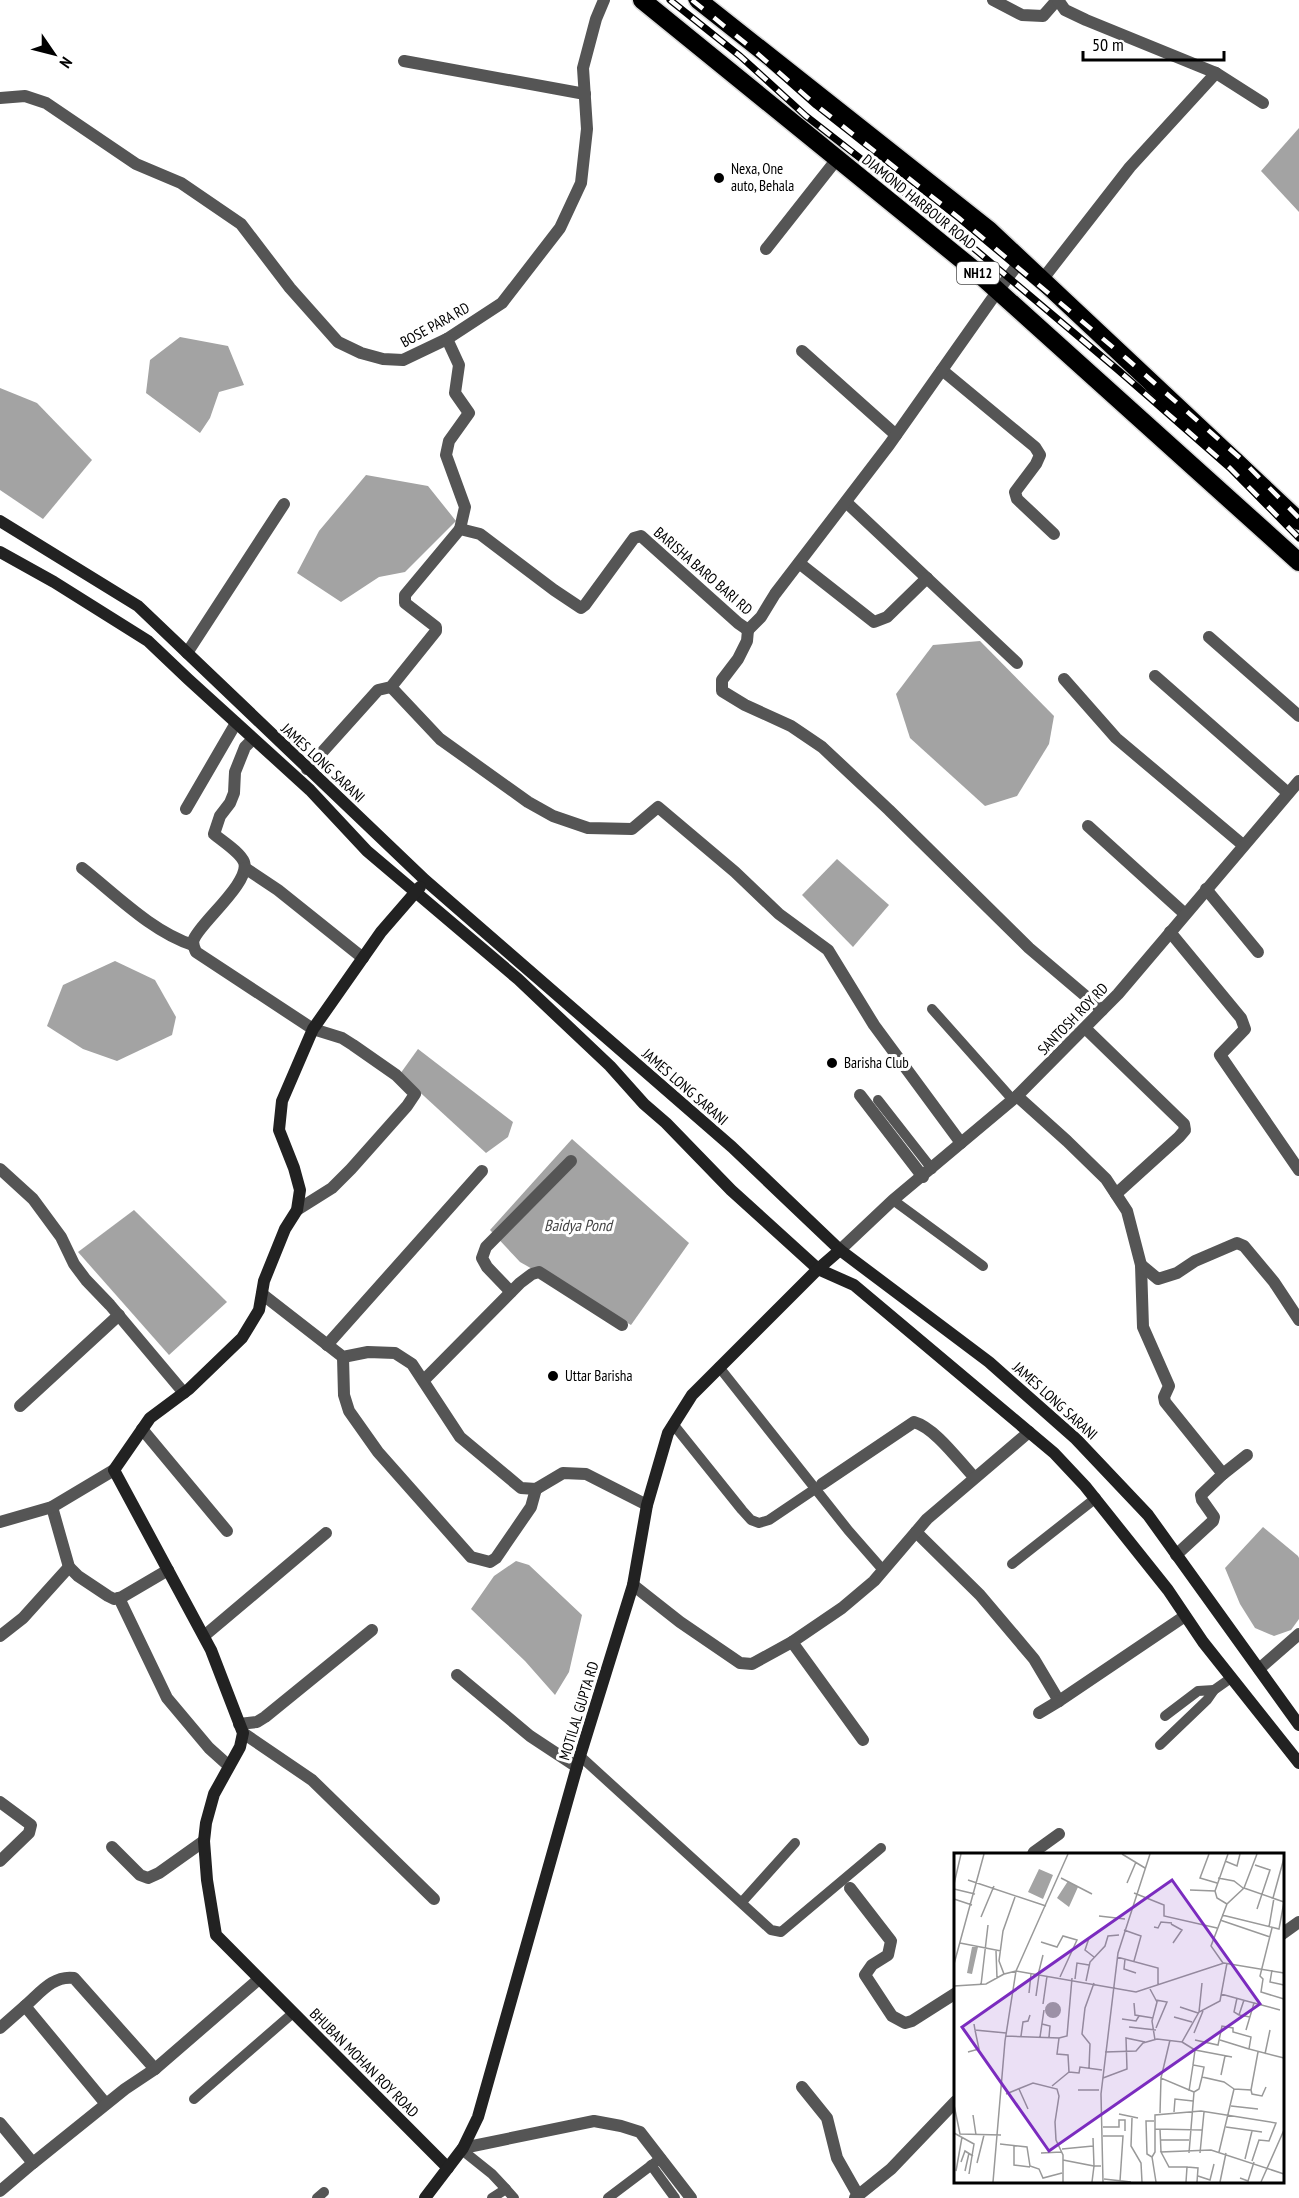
<svg xmlns="http://www.w3.org/2000/svg" width="1299" height="2198" viewBox="0 0 1299 2198" font-family="'PT Sans Narrow',sans-serif">
<style>
.water{fill:#a3a3a3}
.lines{fill:none;stroke-linecap:round;stroke-linejoin:round}
.highway-casing{stroke:#dbdbdb;stroke-width:21}
.lane{stroke:#555;stroke-width:10}
.street{stroke:#555;stroke-width:12}
.secondary{stroke:#222;stroke-width:12}
.highway{stroke:#000;stroke-width:18}
.rail-casing{stroke:#000;stroke-width:7}
.rail{stroke:#fff;stroke-width:4.5;stroke-dasharray:14;stroke-linecap:butt}
.poi-dot{fill:#000;stroke:#fff;stroke-width:2}
.labels{text-anchor:middle;stroke-width:6;stroke-linejoin:round;paint-order:stroke}
.shield{fill:#fff;stroke:#4c4c4c;stroke-width:1.5}
.shield-label{font-size:14px;font-weight:bold;fill:#000}
.poi-label{font-size:15px;fill:#000;stroke:#fff;text-anchor:start}
.street-label{font-size:15px;fill:#000;stroke:#fff}
.water-label{font-size:16px;font-style:italic;fill:#444;stroke:#fff}
.inset-road{fill:none;stroke:#999;stroke-width:1.5}
.view{fill:#7b2cbf;fill-opacity:0.15;stroke:#7b2cbf;stroke-width:3}
.inset-edge{fill:none;stroke:#000;stroke-width:3}
</style>
<rect width="100%" height="100%" fill="#fff"/>
<!-- water -->
<g class="water">
<polygon points="1299,128 1299,212 1261,171"/>
<polygon points="180,337 228,346 244,385 219,392 210,418 200,433 146,393 150,360"/>
<polygon points="0,388 37,403 92,460 43,519 0,490"/>
<polygon points="366,475 428,486 456,521 405,572 379,577 341,602 297,573 319,531"/>
<polygon points="980,641 1054,716 1049,744 1017,796 985,806 910,738 896,694 933,645"/>
<polygon points="837,859 889,905 853,947 802,895"/>
<polygon points="115,961 155,980 176,1017 172,1035 117,1061 83,1049 47,1026 63,985"/>
<polygon points="418,1049 513,1122 508,1137 486,1153 400,1074"/>
<polygon points="572,1139 689,1243 631,1325 520,1262 490,1230"/>
<polygon points="134,1210 227,1302 169,1355 78,1252"/>
<polygon points="1263,1527 1298,1556 1299,1558 1299,1619 1291,1630 1274,1636 1255,1628 1240,1604 1225,1568"/>
<polygon points="516,1561 529,1565 582,1615 569,1672 555,1695 525,1661 471,1609 494,1576"/>
</g>
<g class="lines">
<!-- highway casing -->
<g class="highway-casing">
<g id="highway">
<polyline points="642,0 978,273 1299,562"/>
<polyline points="698,0 989,230 1299,521"/>
</g>
</g>
<!-- lane -->
<g class="lane">
<polyline points="932,1009 1013,1100"/>
<polyline points="878,1100 932,1169"/>
<polyline points="893,1200 983,1266"/>
<polyline points="719,1367 848,1530 883,1570"/>
<polyline points="673,1424 742,1510 751,1520 759,1523 769,1520 815,1489"/>
<polyline points="1012,1564 1096,1498"/>
<polyline points="1165,1716 1198,1691 1214,1690"/>
<polyline points="1160,1745 1207,1700 1214,1690 1231,1678"/>
<polyline points="580,1756 771,1930 781,1932 881,1848"/>
<polyline points="742,1902 795,1843"/>
<polyline points="194,2099 293,2013"/>
<polyline points="462,2150 492,2174 506,2189"/>
<polyline points="651,2165 675,2198"/>
<polyline points="317,2198 324,2192"/>
<polyline points="492,2198 506,2189 514,2198"/>
<polyline points="608,2198 661,2158"/>
</g>
<!-- street -->
<g class="street">
<polyline points="993,0 1022,15 1043,16 1057,0"/>
<polyline points="1058,0 1065,10 1086,20 1216,73"/>
<polyline points="404,61 585,94"/>
<polyline points="0,98 25,96 46,103 136,164 181,183 241,224 290,288 338,342 361,353 383,359 403,360 447,339 502,303 560,228 581,183 587,129 583,68 596,19 604,0"/>
<polyline points="766,249 837,159"/>
<polyline points="1042,280 1130,167 1216,73 1263,103"/>
<polyline points="447,339 459,365 455,393 469,413 449,441 446,455 465,507 460,529"/>
<polyline points="802,351 896,435"/>
<polyline points="942,370 1035,447 1040,455 1036,464 1015,492 1017,499 1054,534"/>
<polyline points="846,502 1017,663"/>
<polyline points="799,563 874,622 887,617 927,578"/>
<polyline points="748,630 747,641 738,659 722,680 722,691 745,705 791,726 822,747 889,810 1029,948 1102,1010"/>
<polyline points="1209,637 1299,716"/>
<polyline points="187,653 284,504"/>
<polyline points="1155,676 1288,793"/>
<polyline points="1064,679 1116,738 1243,845"/>
<polyline points="391,687 440,739 528,802 553,816 588,828 632,829 658,807 735,872 779,914 828,950 874,1025 961,1143"/>
<path d="M253 739 245 747 235 772 234 793 230 803 220 816 214 834C222 841 240 852 244 862 251 882 201 922 194 939 192 943 194 947 196 952L313 1029 342 1038 353 1045 396 1075 415 1094 407 1106 351 1169 332 1188 297 1210"/>
<polyline points="307,769 378,690 391,687 436,631 436,627 405,603 405,595 460,529 480,534 554,590 581,608 585,605 634,538 641,536 738,623 748,630 761,617 775,594 889,445 992,299 1021,260"/>
<polyline points="186,809 236,723"/>
<polyline points="1088,826 1185,914"/>
<path d="M82 868C115 894 152 932 193 945"/>
<polyline points="245,868 278,890 363,958"/>
<polyline points="1206,889 1258,952"/>
<polyline points="1170,932 1241,1018 1245,1029 1220,1055 1299,1170"/>
<polyline points="1085,1028 1184,1124 1185,1130 1179,1137 1116,1194"/>
<polyline points="860,1095 923,1177"/>
<polyline points="1017,1096 1067,1141 1106,1179 1127,1211 1141,1265 1143,1327 1169,1386 1164,1397 1165,1402 1223,1474 1201,1495 1202,1500 1214,1517 1213,1521 1176,1555"/>
<polyline points="0,1169 33,1199 61,1237 74,1264 86,1280 110,1305 184,1393"/>
<polyline points="840,1250 893,1200 1017,1096 1118,994 1299,781"/>
<polyline points="1141,1265 1158,1279 1177,1273 1195,1261 1237,1243 1244,1246 1274,1282 1299,1320"/>
<polyline points="511,1292 487,1267 482,1258 486,1247 571,1161"/>
<polyline points="262,1294 343,1357 368,1352 395,1353 412,1364 460,1437 521,1488 536,1489 563,1473 586,1474 647,1505"/>
<polyline points="327,1345 482,1171"/>
<polyline points="343,1357 344,1395 349,1411 378,1452 471,1557 490,1562 496,1558 531,1507 536,1489"/>
<polyline points="424,1380 520,1283 532,1274 539,1272 622,1325"/>
<polyline points="20,1406 119,1315"/>
<polyline points="142,1429 227,1531"/>
<polyline points="1223,1474 1247,1455"/>
<path d="M822 1484 914 1422C935 1428 958 1460 974 1477"/>
<polyline points="52,1507 69,1567 78,1576 108,1596 114,1599 122,1597 168,1570"/>
<polyline points="0,1522 52,1507 114,1470"/>
<polyline points="916,1532 980,1595 1034,1659 1059,1701 1185,1616"/>
<polyline points="633,1585 680,1622 740,1663 752,1664 792,1642 842,1608 874,1581 927,1519 1029,1432"/>
<polyline points="119,1598 167,1698 209,1748 229,1766"/>
<polyline points="0,1636 23,1618 69,1567"/>
<polyline points="204,1636 326,1533"/>
<polyline points="792,1642 863,1740"/>
<polyline points="1259,1669 1299,1634"/>
<polyline points="457,1675 530,1736 577,1767"/>
<polyline points="1039,1713 1059,1701"/>
<polyline points="239,1724 257,1722 265,1717 372,1630"/>
<polyline points="243,1733 312,1780 434,1899"/>
<polyline points="0,1802 31,1825 29,1833 0,1861"/>
<polyline points="112,1847 140,1875 148,1878 159,1873 204,1841"/>
<polyline points="1033,1854 1034,1852 1059,1834"/>
<polyline points="850,1888 891,1941 888,1955 872,1965 865,1975 892,2016 905,2023 912,2021 956,1993"/>
<polyline points="1282,1934 1299,1922"/>
<path d="M25 2006C40 1993 53 1975 74 1978L155 2069"/>
<polyline points="0,2028 25,2006 106,2104"/>
<polyline points="802,2087 827,2118 837,2158 858,2195"/>
<polyline points="0,2123 33,2163 125,2089 155,2069 259,1979"/>
<polyline points="463,2148 594,2121 621,2126 640,2132 691,2198"/>
<polyline points="0,2191 33,2163"/>
<polyline points="855,2198 891,2169 956,2101"/>
</g>
<!-- secondary -->
<g class="secondary">
<polyline points="0,521 138,606 425,880 732,1147 840,1250 989,1362 1076,1439 1148,1515 1299,1725"/>
<polyline points="0,552 54,582 148,641 188,679 310,790 367,851 518,979 610,1066 644,1104 666,1123 731,1190 818,1269 854,1285 1054,1453 1085,1486 1168,1590 1203,1642 1299,1763"/>
<polyline points="420,887 381,932 313,1029 282,1101 279,1130 294,1168 300,1190 297,1210 285,1229 264,1281 259,1310 242,1338 189,1389 150,1418 114,1470 211,1650 243,1733 240,1747 214,1794 206,1823 204,1841 207,1880 216,1935 448,2168"/>
<polyline points="425,2198 463,2148 478,2117 580,1756 633,1585 647,1505 668,1433 692,1395 818,1269 840,1250"/>
</g>
<!-- highway -->
<use href="#highway" class="highway"/>
<!-- rail casing -->
<g class="rail-casing">
<g id="rail">
<polyline points="670,0 740,56 806,116 951,229 1118,370 1230,468 1299,538"/>
<polyline points="692,0 749,46 816,105 959,218 1127,359 1240,458 1299,518"/>
</g>
</g>
<!-- rail -->
<use href="#rail" class="rail"/>
</g>
<!-- markers -->
<g class="poi-dot">
<circle cx="719" cy="178" r="6"/>
<circle cx="832" cy="1063" r="6"/>
<circle cx="553" cy="1376" r="6"/>
</g>
<g class="labels">
<!-- shield labels -->
<rect class="shield" x="957" y="262" width="42" height="22" rx="4.5"/>
<g class="shield-label">
<text x="978" y="278">NH12</text>
</g>
<!-- poi labels -->
<g class="poi-label">
<text x="731" y="174">Nexa, One<tspan x="731" dy="17">auto, Behala</tspan></text>
<text x="844" y="1068">Barisha Club</text>
<text x="565" y="1381">Uttar Barisha</text>
</g>
<!-- street labels -->
<g class="street-label">
<text transform="translate(919 202) rotate(39)" y="5">DIAMOND HARBOUR ROAD</text>
<text transform="translate(435 325) rotate(-29)" y="5">BOSE PARA RD</text>
<text transform="translate(703 571) rotate(41)" y="5">BARISHA BARO BARI RD</text>
<text transform="translate(323 763) rotate(43)" y="5">JAMES LONG SARANI</text>
<text transform="translate(1073 1019) rotate(-46)" y="5">SANTOSH ROY RD</text>
<text transform="translate(685 1087) rotate(41)" y="5">JAMES LONG SARANI</text>
<text transform="translate(1055 1401) rotate(42)" y="5">JAMES LONG SARANI</text>
<text transform="translate(579 1711) rotate(-73)" y="5">MOTILAL GUPTA RD</text>
<text transform="translate(364 2063) rotate(45)" y="5">BHUBAN MOHAN ROY ROAD</text>
</g>
<!-- water labels -->
<g class="water-label">
<text x="578" y="1231">Baidya Pond</text>
</g>
</g>
<!-- overview -->
<g transform="translate(954 1853)">
<rect width="330" height="330" fill="#fff"/>
<path d="M85 16 99 22 89 46 74 39ZM114 28 124 34 115 54 103 45ZM18 94H24L18 121 13 120ZM91 157a8 8 0 1 1 16 0a8 8 0 1 1-16 0Z" fill="#a3a3a3"/>
<path class="inset-road" d="M168 1 191 15M255 1 246 25 263 30M303 1 290 35 330 49M271 8 283 13 286 1M301 12 316 17 303 56M107 25 138 41M264 25 280 28 289 35M14 27 92 53M173 30 182 9M0 31 7 1M0 36 21 41M236 37 261 38M180 40 210 52V63L263 75M61 44 49 78 45 108 50 121 62 118 182 139 270 110 330 120M319 45 330 5M0 46 18 52M273 51 263 45 261 38 274 1M268 62 325 76 330 49M145 63 171 66M27 64 40 33M266 67 316 84M217 71 228 77 219 90M200 74 204 75 207 69 218 70M315 74 320 45M318 75 306 123 309 126 307 139 330 146M170 77 187 83 180 108M135 85 131 97 140 104M87 89 103 94 109 83 123 87 106 124M6 90 47 98M42 98 43 125M163 104 204 115V132M171 106 170 116 182 120M269 110 257 93 273 51 290 35M0 111 30 1M318 117 316 129 330 132M84 122 89 102M121 126 123 110 135 112M132 128 136 109 151 93 154 83 165 82M27 132 34 72M0 133 32 131 50 121M196 136 203 149 198 168 201 187M75 140 77 121M267 141 300 150 292 177M82 143 85 122M283 145 280 159 285 162M202 147 213 149 202 175M290 147 285 162 296 164M180 150 181 162 199 165M300 150 326 157M89 151 93 123M226 154 244 160M245 159 248 130M220 164 238 169M168 166 182 168 185 163M20 171 21 177 52 180M88 171 96 173 95 184M175 174 202 177M240 180 249 158M52 183 105 185 103 201 114 202 115 219 125 220 126 214 148 217M67 183 69 169 74 168 76 162M86 184 90 157M105 185 113 183 118 125M241 187 264 192 268 173 279 175V179L297 184 295 196 330 205M266 187 295 196M228 189 241 197 239 212 250 214 248 224M241 197 278 204M14 199 25 196 21 177M151 199 182 198 189 190 203 186 228 189 245 159 266 148 273 110M311 201 316 177M135 215 136 191 128 181 131 155 140 130M267 222 271 203M149 225 173 216 172 185 191 189M207 225 216 187M98 233 115 219M65 236 74 256M280 236 297 237 298 241 308 243 312 234M124 237H145M297 237 304 199M235 238 239 212M52 241 79 230 103 236 105 243 101 269 102 287 109 302V329M0 252 6 281 47 282M277 253 304 256M220 259 221 246 239 248M206 260 207 225 240 239M165 261 184 265M19 262 22 282M178 265 177 293 187 310 188 329M200 268H192L193 301 198 304 202 329M149 274H165V267H171V278M272 274 308 279M201 276 248 277M206 276 207 299M0 280 20 291 15 321M149 283H169L166 328M206 287H235M46 291 73 294 76 313 85 316 89 325 108 320M60 292V312L76 314M108 296 139 293M87 300 108 299M235 300 240 239 245 236 248 224 270 229 280 236 265 299M246 300 250 259M198 304 201 299V262L247 258 322 270 315 288 305 287 298 308M291 306 298 278M109 307 140 313 139 285M7 309 11 298 19 303M23 310 30 282M233 314 244 315 243 329M2 318 8 284M11 318 15 300M244 323 256 327 260 311M286 325 294 328 300 309M150 326 177 329M39 329 51 188 62 118 114 1M138 329 140 313H147M149 329 147 241 164 100 196 1M232 329 233 314H215L207 299 257 297 330 321M266 329 272 300M307 329 330 277"/>
<path class="view" d="M218 27 306 151 95 298 8 174Z"/>
<rect width="330" height="330" class="inset-edge"/>
</g>
<!-- north arrow -->
<g transform="translate(54 54) rotate(125)" stroke="#ffffff" stroke-width="4.5" paint-order="stroke">
<path d="M0-4.5L10 22L0 15L-10 22Z" fill="#000000"/>
<text y="-9" font-size="16" font-weight="bold" text-anchor="middle" fill="#000000">N</text>
</g>
<!-- scale -->
<path d="M1083 51v9h141v-9" fill="none" stroke="#000000" stroke-width="3"/>
<text x="1092" y="51" font-size="18" fill="#000000" stroke="#ffffff" stroke-width="4.5" paint-order="stroke">50 m</text>
</svg>
